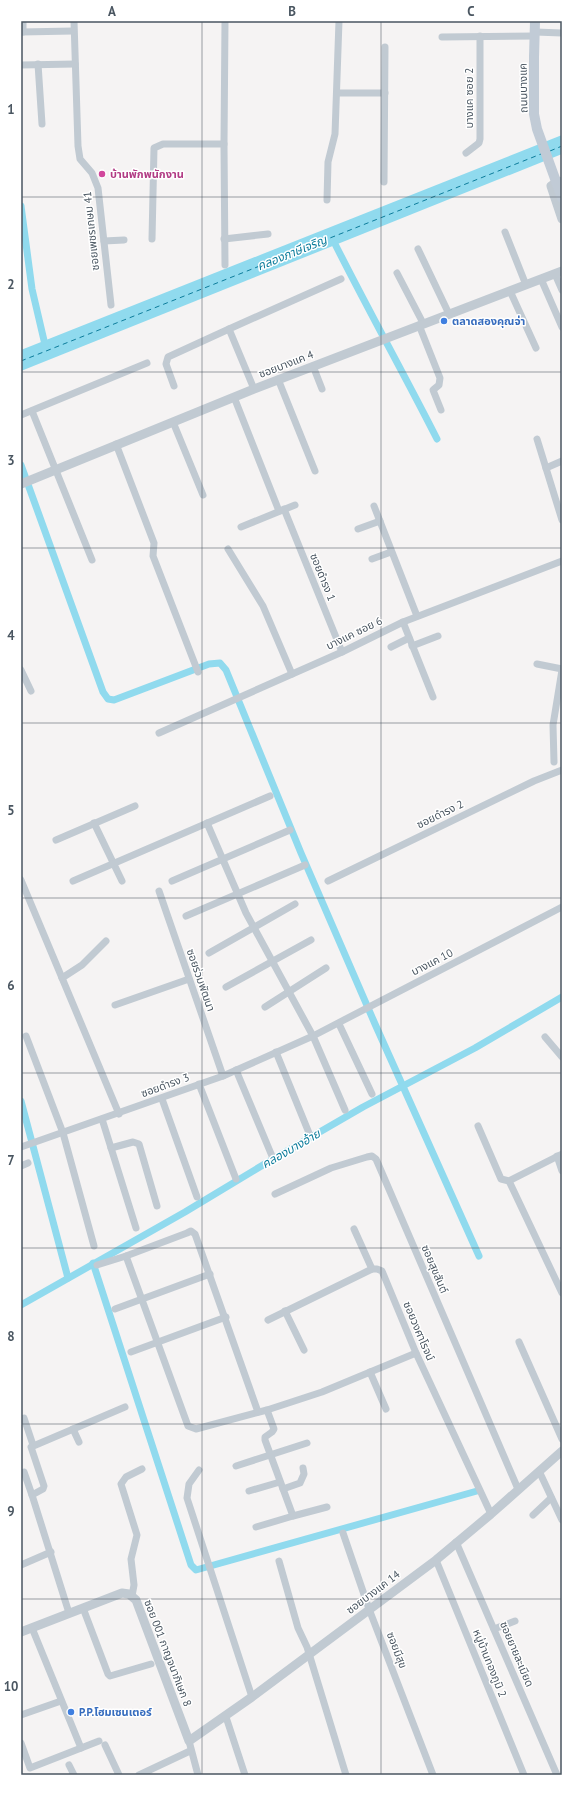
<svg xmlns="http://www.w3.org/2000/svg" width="583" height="1796" viewBox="0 0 583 1796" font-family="'PT Sans','Noto Sans Thai',sans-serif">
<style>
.water{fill:#90daee}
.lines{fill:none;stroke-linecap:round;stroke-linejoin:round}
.canal{stroke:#90daee;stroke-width:7}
.ferry{stroke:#0c7c9b;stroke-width:1;stroke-dasharray:5 4;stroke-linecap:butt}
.minor{stroke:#c1cad2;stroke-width:7}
.tertiary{stroke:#c1cad2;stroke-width:9}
.secondary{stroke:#c1cbd6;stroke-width:10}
.secondary-bridge{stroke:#c1cbd6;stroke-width:10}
.grid{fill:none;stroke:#4a5661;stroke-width:1;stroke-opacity:0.55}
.hotel-dot{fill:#d1479c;stroke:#fff;stroke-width:1.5}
.shop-dot{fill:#3f7fe0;stroke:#fff;stroke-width:1.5}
.labels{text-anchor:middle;stroke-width:3;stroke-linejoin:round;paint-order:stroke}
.street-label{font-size:11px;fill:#4a5661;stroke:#fff}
.hotel-label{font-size:11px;font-weight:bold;fill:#b23c85;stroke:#fff;text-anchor:start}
.shop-label{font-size:11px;font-weight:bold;fill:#366cbe;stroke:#fff;text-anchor:start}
.water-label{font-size:12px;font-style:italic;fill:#0c7c9b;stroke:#fff}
.neatline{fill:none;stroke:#4a5661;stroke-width:1.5}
.grid-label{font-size:13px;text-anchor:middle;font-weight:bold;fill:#4a5661}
</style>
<rect width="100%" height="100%" fill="#f5f3f3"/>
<!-- water -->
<polygon class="water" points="562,135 562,154 21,371 21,350"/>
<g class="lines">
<!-- canal -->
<g class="canal">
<polyline points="21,206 32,289 46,349"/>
<path d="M332 238C366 306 403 372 437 439"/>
<polyline points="21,465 103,692 108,699 114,700 209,664 220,663 226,670 301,853 375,1024 479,1256"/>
<polyline points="21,1101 68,1278"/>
<polyline points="93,1263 191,1565 196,1570 477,1491"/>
<polyline points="21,1305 185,1212 273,1159 363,1107 475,1048 562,997"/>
</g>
<!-- ferry -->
<g class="ferry">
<polyline points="550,151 562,146"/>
<polyline points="21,361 541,154"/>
</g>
<!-- minor -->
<g class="minor">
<polyline points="23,21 23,32"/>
<polyline points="74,21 78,146 80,159 92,173 98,188 111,305"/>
<polyline points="21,32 73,31"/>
<polyline points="535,32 562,33"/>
<polyline points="442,37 535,36"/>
<polyline points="38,64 42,124"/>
<polyline points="21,65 75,64"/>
<polyline points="337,93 385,93"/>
<polyline points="466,153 479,143 480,139 480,36"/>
<polyline points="384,182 385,47"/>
<polyline points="327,200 328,162 335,134 339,21"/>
<polyline points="505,232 526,285"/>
<polyline points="152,239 154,148 163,144 224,144"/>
<polyline points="224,239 268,234"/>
<polyline points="104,241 124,240"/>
<polyline points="418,249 449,314"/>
<polyline points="225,265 224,144 225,21"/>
<polyline points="397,273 423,323"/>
<polyline points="555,274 562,290"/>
<polyline points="541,279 562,327"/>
<polyline points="510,291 536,348"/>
<polyline points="419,325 440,378 439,385 433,390 441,410"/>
<polyline points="313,366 322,389"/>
<polyline points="278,379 315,471"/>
<polyline points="174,386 166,364 168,357 229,329"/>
<polyline points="254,389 229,329 341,279"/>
<polyline points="234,397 279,511"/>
<polyline points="32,411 92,560"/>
<polyline points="21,415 147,363"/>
<polyline points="173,422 203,495"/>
<polyline points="537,439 562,520"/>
<polyline points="116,444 154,543 153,556 198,672"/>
<polyline points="546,468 562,461"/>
<polyline points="374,506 417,616"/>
<polyline points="284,509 342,652"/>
<polyline points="241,527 295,505"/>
<polyline points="358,529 380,521"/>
<polyline points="228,549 263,606 292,674"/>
<polyline points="372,559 391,552"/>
<polyline points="403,622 433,697"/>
<polyline points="412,646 438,636"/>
<polyline points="391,647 409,638"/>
<polyline points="537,664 562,669"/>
<polyline points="21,670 31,691"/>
<polyline points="159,733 342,652 403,622 562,561"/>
<polyline points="554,762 553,725 562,670"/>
<polyline points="94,823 122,881"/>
<polyline points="207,823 246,913 313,1036 345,1110"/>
<polyline points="56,840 135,806"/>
<polyline points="21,880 119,1114"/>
<polyline points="73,881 270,796"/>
<polyline points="172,881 290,830"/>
<polyline points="328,881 534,781 562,770"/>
<polyline points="159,891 223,1076"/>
<polyline points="186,916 305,865"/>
<polyline points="209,953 295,904"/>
<polyline points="62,978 82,965 106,941"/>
<polyline points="226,987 311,940"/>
<polyline points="115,1005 189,979"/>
<polyline points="265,1007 326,968"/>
<polyline points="339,1024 372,1094"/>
<polyline points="26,1036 63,1133 94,1246"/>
<polyline points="545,1037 562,1057"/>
<polyline points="276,1052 309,1133"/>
<polyline points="236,1070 272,1156"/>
<polyline points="199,1084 236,1179"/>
<polyline points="162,1099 197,1197"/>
<polyline points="102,1119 136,1228"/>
<polyline points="478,1126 501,1179 509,1181 562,1154"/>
<polyline points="21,1147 223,1076 313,1036 562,907"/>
<polyline points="111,1148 133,1142 139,1144 157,1206"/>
<polyline points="557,1156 562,1171"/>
<polyline points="21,1166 28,1163"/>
<polyline points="509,1181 562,1293"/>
<polyline points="275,1194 331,1168 367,1157 372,1156 376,1159 518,1489"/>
<polyline points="354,1229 372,1269"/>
<polyline points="126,1256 188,1426 196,1429 267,1410 322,1392 416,1353"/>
<polyline points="97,1265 126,1256 187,1233 191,1231 195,1234 258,1412"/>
<polyline points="115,1309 210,1274"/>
<polyline points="285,1311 304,1350"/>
<polyline points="268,1320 372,1269 377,1269 382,1271 416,1353 491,1514"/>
<polyline points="519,1342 562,1439"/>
<polyline points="131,1352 226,1317"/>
<polyline points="370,1372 386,1409"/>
<polyline points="267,1410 274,1429 272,1432 265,1437 265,1440 293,1516 327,1507"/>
<polyline points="24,1418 33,1445"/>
<polyline points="73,1429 79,1442"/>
<polyline points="236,1466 307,1443"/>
<polyline points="199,1470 189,1484 187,1498 252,1697"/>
<polyline points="539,1471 562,1520"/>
<polyline points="24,1472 32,1495"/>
<polyline points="283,1489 300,1483 304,1474 303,1468"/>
<polyline points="249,1491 280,1482"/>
<polyline points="533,1515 551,1498"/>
<polyline points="256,1527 293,1516"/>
<polyline points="343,1533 369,1609 433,1775"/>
<polyline points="456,1542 557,1775"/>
<polyline points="436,1560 524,1775"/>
<polyline points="279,1561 298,1628 307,1647 346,1775"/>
<polyline points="21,1565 51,1552"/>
<polyline points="132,1596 134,1585 131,1559 137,1535 121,1484 126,1477 142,1469"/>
<polyline points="83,1608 108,1674 110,1676 151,1664"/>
<polyline points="69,1613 32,1495 43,1489 44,1486 31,1447 125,1407"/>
<polyline points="32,1628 81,1748"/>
<polyline points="494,1629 515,1621"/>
<polyline points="21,1715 61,1701"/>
<polyline points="226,1717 245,1775"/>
<polyline points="189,1741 198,1775"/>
<polyline points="21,1743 30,1768 99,1741"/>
<polyline points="105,1745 119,1775"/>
<polyline points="69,1765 74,1775"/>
<polyline points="139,1775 190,1751"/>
</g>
<!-- tertiary -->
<g class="tertiary">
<polyline points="562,182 558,181 551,186 562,219"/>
<polyline points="21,484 254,389 562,271"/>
<polyline points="21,1632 122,1593 129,1594 136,1600 189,1741 252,1697 436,1560 491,1514 562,1451"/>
</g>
<!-- secondary -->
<polyline class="secondary" points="534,57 535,21"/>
<!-- secondary-bridge -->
<polyline class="secondary-bridge" points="534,57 534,114 537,129 562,198"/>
</g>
<!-- grid -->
<path class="grid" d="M202 21V1775M381 21V1775M21 197H562M21 372H562M21 548H562M21 723H562M21 898H562M21 1073H562M21 1248H562M21 1424H562M21 1599H562"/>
<!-- markers -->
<circle class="hotel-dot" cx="102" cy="174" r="4"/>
<g class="shop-dot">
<circle cx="444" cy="321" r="4"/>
<circle cx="71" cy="1712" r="4"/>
</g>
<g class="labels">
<!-- street labels -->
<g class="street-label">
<text transform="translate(523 88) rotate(-91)" y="4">ถนนบางแค</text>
<text transform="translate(469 98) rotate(-90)" y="4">บางแค ซอย 2</text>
<text transform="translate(91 231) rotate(-96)" y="4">ซอยเพชรเกษม 41</text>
<text transform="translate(286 364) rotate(-21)" y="4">ซอยบางแค 4</text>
<text transform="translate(323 577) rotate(68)" y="4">ซอยดำรง 1</text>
<text transform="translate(354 633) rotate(-26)" y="4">บางแค ซอย 6</text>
<text transform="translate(440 814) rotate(-26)" y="4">ซอยดำรง 2</text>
<text transform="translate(432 962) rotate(-27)" y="4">บางแค 10</text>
<text transform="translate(201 980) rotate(71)" y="4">ซอยร่วมพัฒนา</text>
<text transform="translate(165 1085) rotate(-20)" y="4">ซอยดำรง 3</text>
<text transform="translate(435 1269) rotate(67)" y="4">ซอยสุขสันต์</text>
<text transform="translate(419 1331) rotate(67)" y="4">ซอยวงศาโรจน์</text>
<text transform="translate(373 1592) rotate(-37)" y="4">ซอยบางแค 14</text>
<text transform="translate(397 1650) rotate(69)" y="4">ซอยมีสุข</text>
<text transform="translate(168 1653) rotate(69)" y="4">ซอย 001 กาญจนาภิเษก 8</text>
<text transform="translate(517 1654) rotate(67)" y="4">ซอยยายละเมียด</text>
<text transform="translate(490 1663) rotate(68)" y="4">หมู่บ้านทองภูมิ 2</text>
</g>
<!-- hotel labels -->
<g class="hotel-label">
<text x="110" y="178">บ้านพักพนักงาน</text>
</g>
<!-- shop labels -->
<g class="shop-label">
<text x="452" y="325">ตลาดสองคุณจ่า</text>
<text x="79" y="1716">P.P.โฮมเซนเตอร์</text>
</g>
<!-- water labels -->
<g class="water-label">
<text transform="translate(292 253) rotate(-22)" y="4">คลองภาษีเจริญ</text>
<text transform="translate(291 1149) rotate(-30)" y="4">คลองบางอ้าย</text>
</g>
</g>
<!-- border -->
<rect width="583" height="1796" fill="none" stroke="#ffffff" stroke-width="44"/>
<rect x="22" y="22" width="539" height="1752" class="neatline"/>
<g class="grid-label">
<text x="112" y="16">A</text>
<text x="292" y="16">B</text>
<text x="471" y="16">C</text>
<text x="11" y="114">1</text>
<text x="11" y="289">2</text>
<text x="11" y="465">3</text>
<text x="11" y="640">4</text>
<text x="11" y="815">5</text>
<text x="11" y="990">6</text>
<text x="11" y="1165">7</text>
<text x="11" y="1341">8</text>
<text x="11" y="1516">9</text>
<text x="11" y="1691">10</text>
</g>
</svg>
